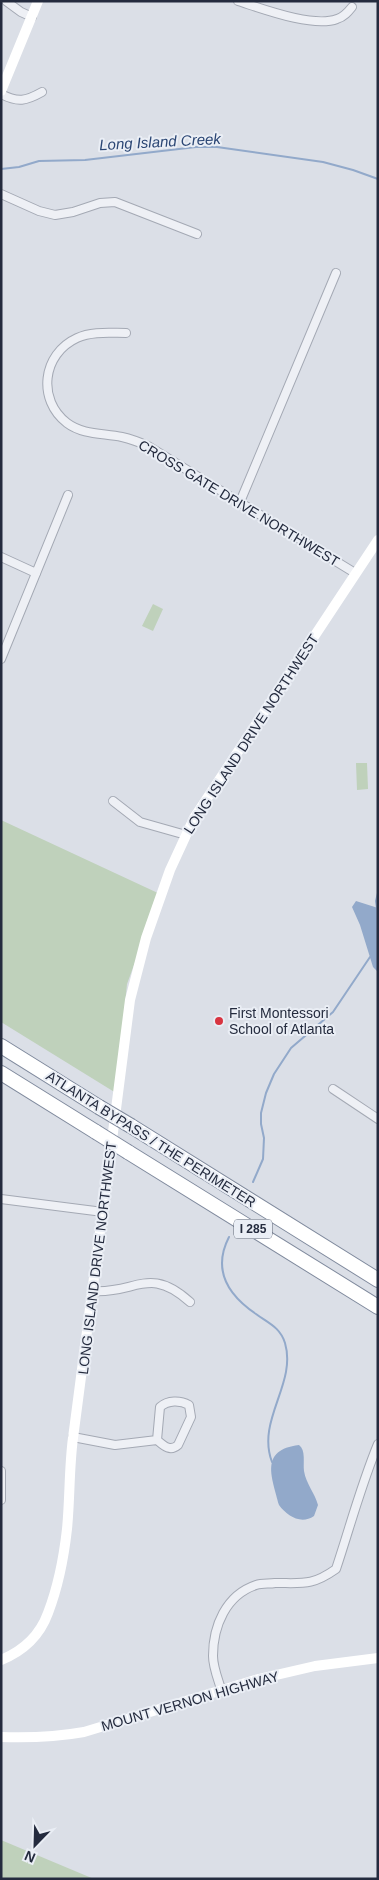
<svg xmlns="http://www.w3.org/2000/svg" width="379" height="1880" viewBox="0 0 379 1880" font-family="Helvetica,sans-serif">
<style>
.green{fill:#bfd1bb}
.water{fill:#92a9ca}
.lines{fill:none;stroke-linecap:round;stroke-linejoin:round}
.stream{stroke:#92a9ca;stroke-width:2}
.street-casing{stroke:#a4a9b4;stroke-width:10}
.highway-casing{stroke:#818b9e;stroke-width:16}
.street{stroke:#eef0f5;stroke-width:8}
.secondary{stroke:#fff;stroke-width:10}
.highway{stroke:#fff;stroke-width:14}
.highway-bridge-casing{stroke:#818b9e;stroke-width:16;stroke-linecap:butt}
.highway-bridge{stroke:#fff;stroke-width:14}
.poi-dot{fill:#d83440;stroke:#eaeef5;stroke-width:2}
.labels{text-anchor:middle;stroke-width:4;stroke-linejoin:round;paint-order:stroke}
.shield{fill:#eaeef5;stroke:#5f6675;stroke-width:1}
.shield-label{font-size:12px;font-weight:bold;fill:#242b3e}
.street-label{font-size:14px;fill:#242b3e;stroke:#eaeef5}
.poi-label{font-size:14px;fill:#242b3e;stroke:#eaeef5;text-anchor:start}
.water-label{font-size:15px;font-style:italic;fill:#2b4674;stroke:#eaeef5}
</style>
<rect width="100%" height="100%" fill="#dbdfe7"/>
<!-- green -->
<g class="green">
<polygon points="153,604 163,609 153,631 142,626"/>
<polygon points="356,763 367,763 368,789 357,790"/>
<polygon points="1,820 160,894 127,984 116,1093 1,1022"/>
<polygon points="1,1840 94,1879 1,1879"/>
</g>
<!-- water -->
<g class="water">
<polygon points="356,901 378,908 378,972 373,967 360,925 352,907"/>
<path d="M299 1445C306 1450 303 1463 304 1471 306 1484 315 1493 318 1505L314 1516C301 1525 287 1516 279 1505 272 1477 259 1450 299 1445Z"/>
</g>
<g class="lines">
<!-- stream -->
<g class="stream">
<polyline points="1,169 19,167 39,161 85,160 196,147 217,147 323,162 353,170 378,179"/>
<polyline points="377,908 376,901 378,893"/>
<polyline points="253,1182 263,1159 264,1138 261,1124 261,1113 266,1093 274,1074 291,1048 333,1012 370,957"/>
<path d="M229 1237C212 1270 228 1295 256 1314 268 1323 280 1327 285 1343 297 1384 256 1420 272 1462"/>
</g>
<!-- street casing -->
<g class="street-casing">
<g id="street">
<polyline points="6,1 21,12 32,17"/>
<path d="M238 1C263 9 313 28 337 19 344 17 348 12 352 7"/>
<path d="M1 94C18 103 26 101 42 92"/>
<polyline points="1,194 39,211 55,215 73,212 100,203 115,202 197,234"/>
<path d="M126 333C110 333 92 331 77 338 42 354 37 400 67 423 83 435 103 433 122 437 131 439 139 442 148 446L355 573"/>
<polyline points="240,502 336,273"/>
<polyline points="1,557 36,573"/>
<polyline points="1,659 68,495"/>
<polyline points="113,801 140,822 186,835"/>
<polyline points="333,1089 378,1119"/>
<polyline points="1,1199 103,1212"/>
<path d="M93 1291C136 1294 149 1265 190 1302"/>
<path d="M73 1437 115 1445 157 1440 160 1407C168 1400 180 1400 189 1405L191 1417 178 1445C170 1452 164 1446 157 1440"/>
<polyline points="1,1471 1,1500"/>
<path d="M221 1689C218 1679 213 1667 213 1656 213 1626 226 1595 256 1585 262 1583 269 1584 275 1583 303 1583 312 1586 336 1569 350 1527 361 1485 378 1444"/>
</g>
</g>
<!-- highway casing -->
<g class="highway-casing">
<g id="highway">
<polyline points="1,1046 99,1107"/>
<polyline points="1,1073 96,1132"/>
<polyline points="131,1126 378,1280"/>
<polyline points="128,1152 378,1307"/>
</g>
</g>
<!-- street -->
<use href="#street" class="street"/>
<!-- secondary -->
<g class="secondary">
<polyline points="1,91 38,1"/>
<path d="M1 1660C23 1651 40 1635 48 1613 58 1587 64 1556 67 1529 70 1499 69 1468 73 1438 93 1292 111 1146 130 1000L146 938 170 870 194 818 378 540"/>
<path d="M1 1737C29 1738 56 1737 84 1732L255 1680 315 1666 378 1658"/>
</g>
<!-- highway -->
<use href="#highway" class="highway"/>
<!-- highway-bridge casing -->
<g class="highway-bridge-casing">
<g id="highway-bridge">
<polyline points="99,1107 131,1126"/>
<polyline points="96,1132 128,1152"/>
</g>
</g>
<!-- highway-bridge -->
<use href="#highway-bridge" class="highway-bridge"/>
</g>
<!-- markers -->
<circle class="poi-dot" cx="219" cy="1021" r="5"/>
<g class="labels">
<!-- shield labels -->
<rect class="shield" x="234" y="1219.5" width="38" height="19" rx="4"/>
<g class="shield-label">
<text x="253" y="1233">I 285</text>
</g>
<!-- street labels -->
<g class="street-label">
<text transform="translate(239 503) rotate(31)" y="5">CROSS GATE DRIVE NORTHWEST</text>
<text transform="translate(251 734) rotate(-57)" y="5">LONG ISLAND DRIVE NORTHWEST</text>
<text transform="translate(151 1139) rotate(32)" y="5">ATLANTA BYPASS / THE PERIMETER</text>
<text transform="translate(97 1258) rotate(-83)" y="5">LONG ISLAND DRIVE NORTHWEST</text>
<text transform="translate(190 1701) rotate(-16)" y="5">MOUNT VERNON HIGHWAY</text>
</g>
<!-- poi labels -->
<g class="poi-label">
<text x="229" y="1018">First Montessori<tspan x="229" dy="16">School of Atlanta</tspan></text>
</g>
<!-- water labels -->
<g class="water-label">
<text transform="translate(160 142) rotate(-3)" y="5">Long Island Creek</text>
</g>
</g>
<!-- border -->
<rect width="379" height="1880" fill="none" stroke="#242b3e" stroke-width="5"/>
<!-- north arrow -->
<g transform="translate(35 1845) rotate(203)" stroke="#eaeef5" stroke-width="4" paint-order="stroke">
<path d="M0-4L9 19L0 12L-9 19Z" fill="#242b3e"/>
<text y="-8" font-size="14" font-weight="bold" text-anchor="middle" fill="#242b3e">N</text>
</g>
</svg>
